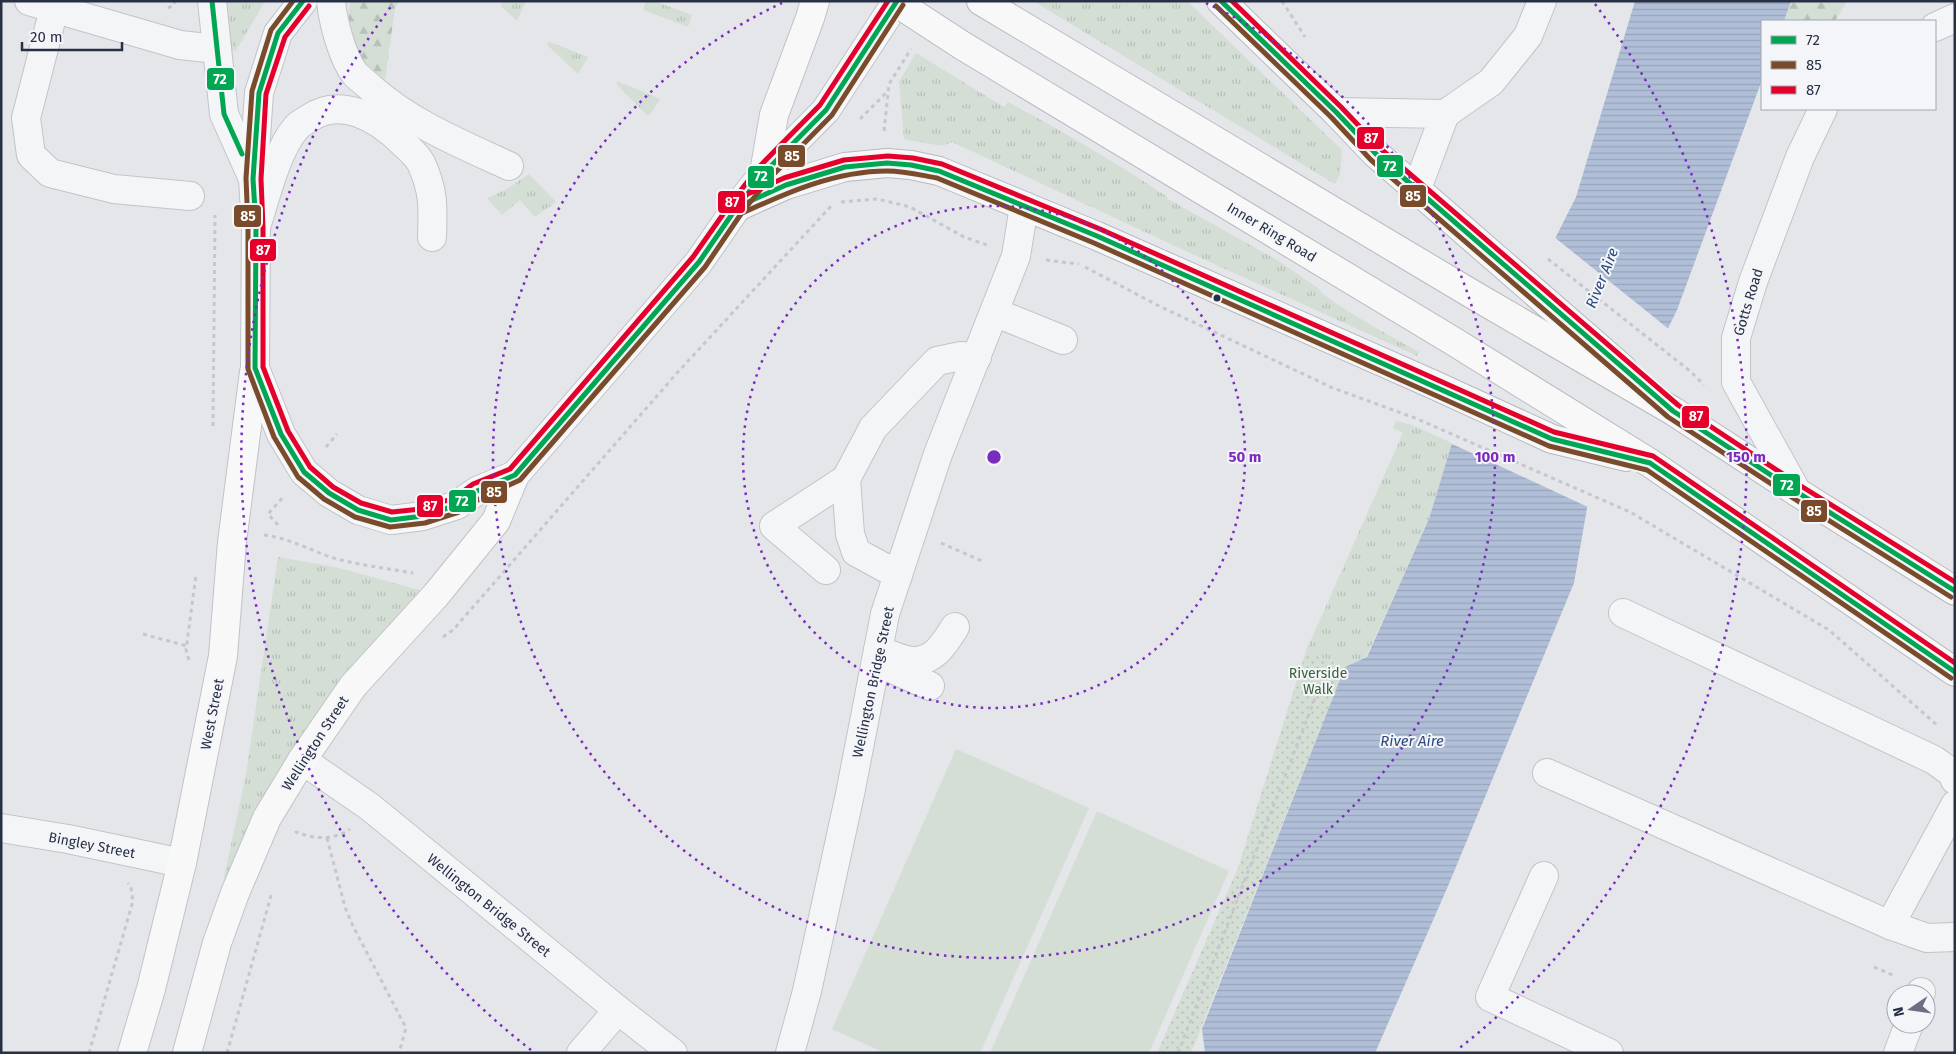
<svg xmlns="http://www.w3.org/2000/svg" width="1956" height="1054" viewBox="0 0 1956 1054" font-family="'Fira Sans',sans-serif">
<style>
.grass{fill:url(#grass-tufts)}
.forest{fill:url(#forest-firs)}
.park{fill:url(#park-dots)}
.pitch{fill:#d4ded5}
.water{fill:url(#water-rules)}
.pier{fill:#e4e6ea}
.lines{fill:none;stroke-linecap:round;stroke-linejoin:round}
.minor-casing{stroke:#c2c4c8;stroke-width:30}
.major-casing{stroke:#c0c3c8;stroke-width:30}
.highway-casing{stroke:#b6b9bf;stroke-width:30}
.path{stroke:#c5c7cd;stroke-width:3;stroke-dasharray:4 4;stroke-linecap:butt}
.minor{stroke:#f4f5f7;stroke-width:28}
.major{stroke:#f8f8f8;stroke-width:28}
.highway{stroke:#f8f8f8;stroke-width:28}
.highway-bridge-casing{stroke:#b6b9bf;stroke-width:30;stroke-linecap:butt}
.highway-bridge{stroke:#f8f8f8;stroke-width:28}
.bus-1-casing{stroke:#f3f5f9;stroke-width:9}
.bus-2-casing{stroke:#f3f5f9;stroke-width:9}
.bus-3-casing{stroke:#f3f5f9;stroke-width:9}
.bus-1{stroke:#00a651;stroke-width:5}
.bus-2{stroke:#7a4b2a;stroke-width:5}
.bus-3{stroke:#e4002b;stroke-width:5}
.ring{fill:none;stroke:#7b2cbf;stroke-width:2.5;stroke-dasharray:2.5 5}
.bus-dot{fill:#283046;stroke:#f3f5f9;stroke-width:2}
.labels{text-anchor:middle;stroke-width:4;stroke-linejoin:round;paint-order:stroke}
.street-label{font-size:14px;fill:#283046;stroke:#f3f5f9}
.park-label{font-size:14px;fill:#386334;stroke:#f3f5f9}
.water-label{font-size:15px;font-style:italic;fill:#2e4a7e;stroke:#f3f5f9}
.centre{fill:#7b2cbf;stroke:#f3f5f9;stroke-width:2.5}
.ring-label{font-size:15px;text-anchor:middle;font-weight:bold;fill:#7b2cbf;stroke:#f3f5f9;stroke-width:4;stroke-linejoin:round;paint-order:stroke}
.line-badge{stroke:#f3f5f9;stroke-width:2}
.badge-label{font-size:14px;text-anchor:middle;font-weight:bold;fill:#fff}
</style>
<defs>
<pattern id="grass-tufts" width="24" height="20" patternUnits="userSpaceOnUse" patternTransform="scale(1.25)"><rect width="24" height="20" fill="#d4ded5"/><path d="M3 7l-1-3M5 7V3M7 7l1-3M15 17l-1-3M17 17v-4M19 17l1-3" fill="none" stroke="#b6bfb8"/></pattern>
<pattern id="forest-firs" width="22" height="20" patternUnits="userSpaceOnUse" patternTransform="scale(1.25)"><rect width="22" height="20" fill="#d4ded5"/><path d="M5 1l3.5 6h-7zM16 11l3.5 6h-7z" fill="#b6bfb8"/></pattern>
<pattern id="park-dots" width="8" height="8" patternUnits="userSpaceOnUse" patternTransform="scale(1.25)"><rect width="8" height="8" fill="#d4ded5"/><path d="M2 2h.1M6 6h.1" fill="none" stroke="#b6bfb8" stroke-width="1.8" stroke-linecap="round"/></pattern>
<pattern id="water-rules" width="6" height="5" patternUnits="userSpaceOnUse" patternTransform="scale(1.25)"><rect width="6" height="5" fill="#b0bfd7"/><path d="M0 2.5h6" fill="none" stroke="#97a4ba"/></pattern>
</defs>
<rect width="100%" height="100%" fill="#e4e6ea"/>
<!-- grass -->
<g class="grass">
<polygon points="224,1 265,1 236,51 232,51 230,50"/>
<polygon points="504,1 526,1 517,21 500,5"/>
<polygon points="646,1 654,1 692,15 688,27 643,10"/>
<polygon points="1033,1 1187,1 1342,150 1340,174 1335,184"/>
<polygon points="550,42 588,57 578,74 548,46 547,43"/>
<path d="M916 53 1004 107 1008 102C1062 131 1115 162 1166 196L1168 199 1277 260 1318 288C1322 299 1403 343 1419 352L1417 356 1190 253 952 142 942 146 904 139 899 82Z"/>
<polygon points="617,81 660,99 654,109 648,116 617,85"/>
<polygon points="529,174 556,202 535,217 520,200 502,215 487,198 507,189"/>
<polygon points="1396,421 1412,425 1452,443 1429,519 1366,657 1345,667 1306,651 1403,433 1393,428"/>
<polygon points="278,557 335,567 423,591 289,757 223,883 246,774"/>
</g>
<!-- forest -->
<g class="forest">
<polygon points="350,1 400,1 395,8 385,80 356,55 348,20"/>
<polygon points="1789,1 1847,1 1835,21 1781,21"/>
</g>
<!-- park -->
<polygon class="park" points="1306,651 1345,667 1191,1053 1157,1053 1238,868"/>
<!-- pitch -->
<g class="pitch">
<polygon points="956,749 1089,808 980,1053 885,1053 832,1029"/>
<polygon points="1097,811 1229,871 1149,1053 990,1053"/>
</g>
<!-- water -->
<polygon class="water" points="1635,1 1791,1 1784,21 1762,21 1762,80 1677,310 1591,485 1574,583 1448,886 1375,1053 1205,1053 1202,1029 1345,667 1367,657 1429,519 1452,443 1576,197"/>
<!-- pier -->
<polygon class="pier" points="1553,236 1670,330 1594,486 1590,508 1450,443"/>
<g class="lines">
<!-- minor casing -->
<g class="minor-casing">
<g id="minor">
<polyline points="29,1 180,45 217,49"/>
<polyline points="212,1 224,114 253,179"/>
<path d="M331 1C333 22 342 57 355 74 360 79 367 84 372 89 412 124 461 144 509 166"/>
<polyline points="54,9 26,118 31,155 50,173 114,189 190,196"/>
<polyline points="1935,27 1955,18"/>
<polyline points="1336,112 1445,114 1416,191"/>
<polyline points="1445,114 1491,82 1528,36 1542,1"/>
<path d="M256 227C265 200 277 149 296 128 299 124 304 122 308 119 341 96 378 118 403 143 409 149 417 155 421 163 434 191 433 207 432 237"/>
<polyline points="994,312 1063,340"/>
<polyline points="1797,492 1736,382 1736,338 1753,282 1800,157 1823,109"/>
<polyline points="826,570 774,526 846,479"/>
<polyline points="898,575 856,552 850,534 846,479 873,428 937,361 961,356 977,357"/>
<polyline points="1623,613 1934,760 1952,773 1955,780"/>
<path d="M878 650C888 653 901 660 912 661 934 662 945 643 955 627"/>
<polyline points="884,665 930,686"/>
<polyline points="302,760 370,807 618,1010 673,1053"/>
<polyline points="1547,773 1890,925"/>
<polyline points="1955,805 1890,925 1927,938 1955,937"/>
<polyline points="1,828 68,839 182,863"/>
<polyline points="1544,876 1490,997 1609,1053"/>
<polyline points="1920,994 1921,992"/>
<polyline points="581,1053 618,1010"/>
<polyline points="790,1053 807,991 850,794 885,614 938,454 1016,256 1024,206"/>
<polyline points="1898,1053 1909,1024"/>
</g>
</g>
<!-- major casing -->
<g class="major-casing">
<g id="major">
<polyline points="303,1 278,33 259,93 253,179 256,227 255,368 281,434 304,472 329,493 358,510 391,520 423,516 457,505 477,491 515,475 699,262 737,207 764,173 826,110 897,1"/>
<polyline points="764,173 774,115 810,18 815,1"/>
<polyline points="132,1053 151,989 182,863 223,656 232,542 254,372"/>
<polyline points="187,1053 217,943 235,893 267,818 302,760 353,686 436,595 496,521 515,475"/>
</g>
</g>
<!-- highway casing -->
<g class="highway-casing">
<g id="highway">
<polyline points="981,1 1477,297 1673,411 1797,492 1955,591"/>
<polyline points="1221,1 1336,112 1376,154 1622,368"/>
<polyline points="963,46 1453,341 1650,463 1955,672"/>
<polyline points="737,207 786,185 845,167 887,163 911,165 939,171 1097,236 1432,384 1552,439 1626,457"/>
</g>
</g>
<!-- path -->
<g class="path">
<polyline points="1282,1 1305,37"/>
<polyline points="168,8 174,5 175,1"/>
<polyline points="860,119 888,91"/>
<polyline points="884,131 889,84 911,49"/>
<polyline points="841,202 877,199 890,202 910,207 964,237 987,245"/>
<polyline points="1548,259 1690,371 1704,385"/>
<polyline points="1046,260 1079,264"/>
<polyline points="1085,267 1159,306 1333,388 1415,418 1630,512 1829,630 1937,725"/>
<polyline points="213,426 215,215"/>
<polyline points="326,447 337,434"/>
<polyline points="278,525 268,514 284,496"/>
<path d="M264 535C288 538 308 549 330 557 357 565 385 568 413 573"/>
<polyline points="941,543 982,561"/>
<polyline points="143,634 187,646"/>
<polyline points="443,637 453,630 677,373 832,205"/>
<polyline points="189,660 186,650 196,575"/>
<path d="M295 833 296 832C314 839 333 841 350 829"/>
<polyline points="327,838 345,907 352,924 406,1028 399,1053"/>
<polyline points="1874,967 1895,976"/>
<polyline points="89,1053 133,901 131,888 128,883"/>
<polyline points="227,1053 272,892"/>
<polyline points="1178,1053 1326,670"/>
</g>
<!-- minor -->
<use href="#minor" class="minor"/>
<!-- major -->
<use href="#major" class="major"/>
<!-- highway -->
<use href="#highway" class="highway"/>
<!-- highway-bridge casing -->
<g class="highway-bridge-casing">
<polyline id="highway-bridge" points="894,1 963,46"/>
</g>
<!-- highway-bridge -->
<use href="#highway-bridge" class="highway-bridge"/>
<!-- bus-1 casing -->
<g class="bus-1-casing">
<g id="bus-1">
<polyline points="212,1 224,114 242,154"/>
<polyline points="303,1 278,33 259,93 253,179 256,227 255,368 281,434 304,472 329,493 358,510 391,520 423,516 457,505 477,491 515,475 699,262 737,207 764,173 826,110 897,1"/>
<polyline points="1221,1 1336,112 1376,154 1673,411 1797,492 1955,591"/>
<polyline points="737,207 786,185 845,167 887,163 911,165 939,171 1097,236 1552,439 1650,463 1955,672"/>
</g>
</g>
<!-- bus-2 casing -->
<g class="bus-2-casing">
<g id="bus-2">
<polyline points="293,1 271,30 252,91 246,178 248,227 248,369 274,437 298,477 324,499 355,517 390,527 425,523 459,512 481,498 520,480 705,267 743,211 770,178 832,115 903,5"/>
<polyline points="1216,6 1331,117 1371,160 1668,417 1793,498 1951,597"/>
<path d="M740 214C786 193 835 171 887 171 904 171 920 175 937 178L1094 243 1549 446 1647 470 1951 678"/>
</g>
</g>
<!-- bus-3 casing -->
<g class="bus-3-casing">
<g id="bus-3">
<polyline points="1232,1 1341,107 1381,149 1678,405 1801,486 1955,582"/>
<polyline points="309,6 285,37 266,94 261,179 263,227 263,367 288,431 310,467 333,487 361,503 392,512 421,509 454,498 473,484 510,469 693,257 731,203 758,168 820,105 888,1"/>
<polyline points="734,200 784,178 844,160 888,156 913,158 942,164 1100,229 1554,432 1653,456 1955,663"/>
</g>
</g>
<!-- bus-1 -->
<use href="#bus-1" class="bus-1"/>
<!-- bus-2 -->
<use href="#bus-2" class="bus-2"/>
<!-- bus-3 -->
<use href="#bus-3" class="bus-3"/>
</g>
<!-- distance rings -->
<g class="ring">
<circle cx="994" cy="457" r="251"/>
<path d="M1206 3A501 501 0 1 1 782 3"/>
<path d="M531 1050A752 752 0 0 1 393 4M1595 4A752 752 0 0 1 1457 1050"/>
</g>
<!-- markers -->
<circle class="bus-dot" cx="1217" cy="298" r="4.5"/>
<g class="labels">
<!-- street labels -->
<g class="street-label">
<text transform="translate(1272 232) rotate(31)" y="5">Inner Ring Road</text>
<text transform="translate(1748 302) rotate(-73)" y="5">Gotts Road</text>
<text transform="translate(873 682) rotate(-78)" y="5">Wellington Bridge Street</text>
<text transform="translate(212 714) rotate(-79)" y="5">West Street</text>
<text transform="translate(315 743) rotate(-57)" y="5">Wellington Street</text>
<text transform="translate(92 845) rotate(11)" y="5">Bingley Street</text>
<text transform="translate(489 905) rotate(39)" y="5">Wellington Bridge Street</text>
</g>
<!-- park labels -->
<g class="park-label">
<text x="1318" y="678">Riverside<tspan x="1318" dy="16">Walk</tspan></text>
</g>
<!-- water labels -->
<g class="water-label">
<text transform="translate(1602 278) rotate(-68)" y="5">River Aire</text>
<text x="1412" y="746">River Aire</text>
</g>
</g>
<circle cx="994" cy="457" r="8" class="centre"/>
<g class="ring-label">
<text x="1245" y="462">50 m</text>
<text x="1495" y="462">100 m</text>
<text x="1746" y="462">150 m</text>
</g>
<g class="line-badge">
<rect x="206" y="67" width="29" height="24" rx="5" fill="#00a651"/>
<rect x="1356" y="126" width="29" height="24" rx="5" fill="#e4002b"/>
<rect x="777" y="144" width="29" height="24" rx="5" fill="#7a4b2a"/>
<rect x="1376" y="154" width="28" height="24" rx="5" fill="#00a651"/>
<rect x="747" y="165" width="28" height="24" rx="5" fill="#00a651"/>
<rect x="1399" y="184" width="28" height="24" rx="5" fill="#7a4b2a"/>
<rect x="717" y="190" width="29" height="24" rx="5" fill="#e4002b"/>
<rect x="233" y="204" width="29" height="24" rx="5" fill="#7a4b2a"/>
<rect x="249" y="238" width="28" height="24" rx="5" fill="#e4002b"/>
<rect x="1681" y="405" width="29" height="24" rx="5" fill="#e4002b"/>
<rect x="1772" y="473" width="29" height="24" rx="5" fill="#00a651"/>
<rect x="480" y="480" width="28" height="24" rx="5" fill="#7a4b2a"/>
<rect x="448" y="489" width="29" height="24" rx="5" fill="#00a651"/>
<rect x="416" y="494" width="28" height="24" rx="5" fill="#e4002b"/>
<rect x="1800" y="499" width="28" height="24" rx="5" fill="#7a4b2a"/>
</g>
<g class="badge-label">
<text x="220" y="84">72</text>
<text x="1371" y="143">87</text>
<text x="792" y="161">85</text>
<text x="1390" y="171">72</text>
<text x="761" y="181">72</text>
<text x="1413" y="201">85</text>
<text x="732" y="207">87</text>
<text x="248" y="221">85</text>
<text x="263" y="255">87</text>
<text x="1696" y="421">87</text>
<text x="1787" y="490">72</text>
<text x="494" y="497">85</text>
<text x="462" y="506">72</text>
<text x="430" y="511">87</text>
<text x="1814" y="516">85</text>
</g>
<!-- border -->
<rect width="1956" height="1054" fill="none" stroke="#283046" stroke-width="5"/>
<!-- legend -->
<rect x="1761" y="20" width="175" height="90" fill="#f3f5f9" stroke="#a2a6b1"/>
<rect x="1771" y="36" width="25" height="8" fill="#00a651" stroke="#a2a6b1"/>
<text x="1806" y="45" font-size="15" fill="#283046">72</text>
<rect x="1771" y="61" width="25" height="8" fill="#7a4b2a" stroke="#a2a6b1"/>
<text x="1806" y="70" font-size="15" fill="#283046">85</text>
<rect x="1771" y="86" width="25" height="8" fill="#e4002b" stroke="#a2a6b1"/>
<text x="1806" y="95" font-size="15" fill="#283046">87</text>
<!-- north arrow -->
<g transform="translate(1911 1009) rotate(257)"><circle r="24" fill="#f3f5f9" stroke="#a2a6b1"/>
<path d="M0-4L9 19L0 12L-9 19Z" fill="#6a707f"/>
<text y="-8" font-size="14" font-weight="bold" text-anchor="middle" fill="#283046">N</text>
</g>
<!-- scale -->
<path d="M22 42v8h100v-8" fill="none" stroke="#283046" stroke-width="2.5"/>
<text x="30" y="42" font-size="15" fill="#283046" stroke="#f3f5f9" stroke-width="4" paint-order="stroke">20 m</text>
</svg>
